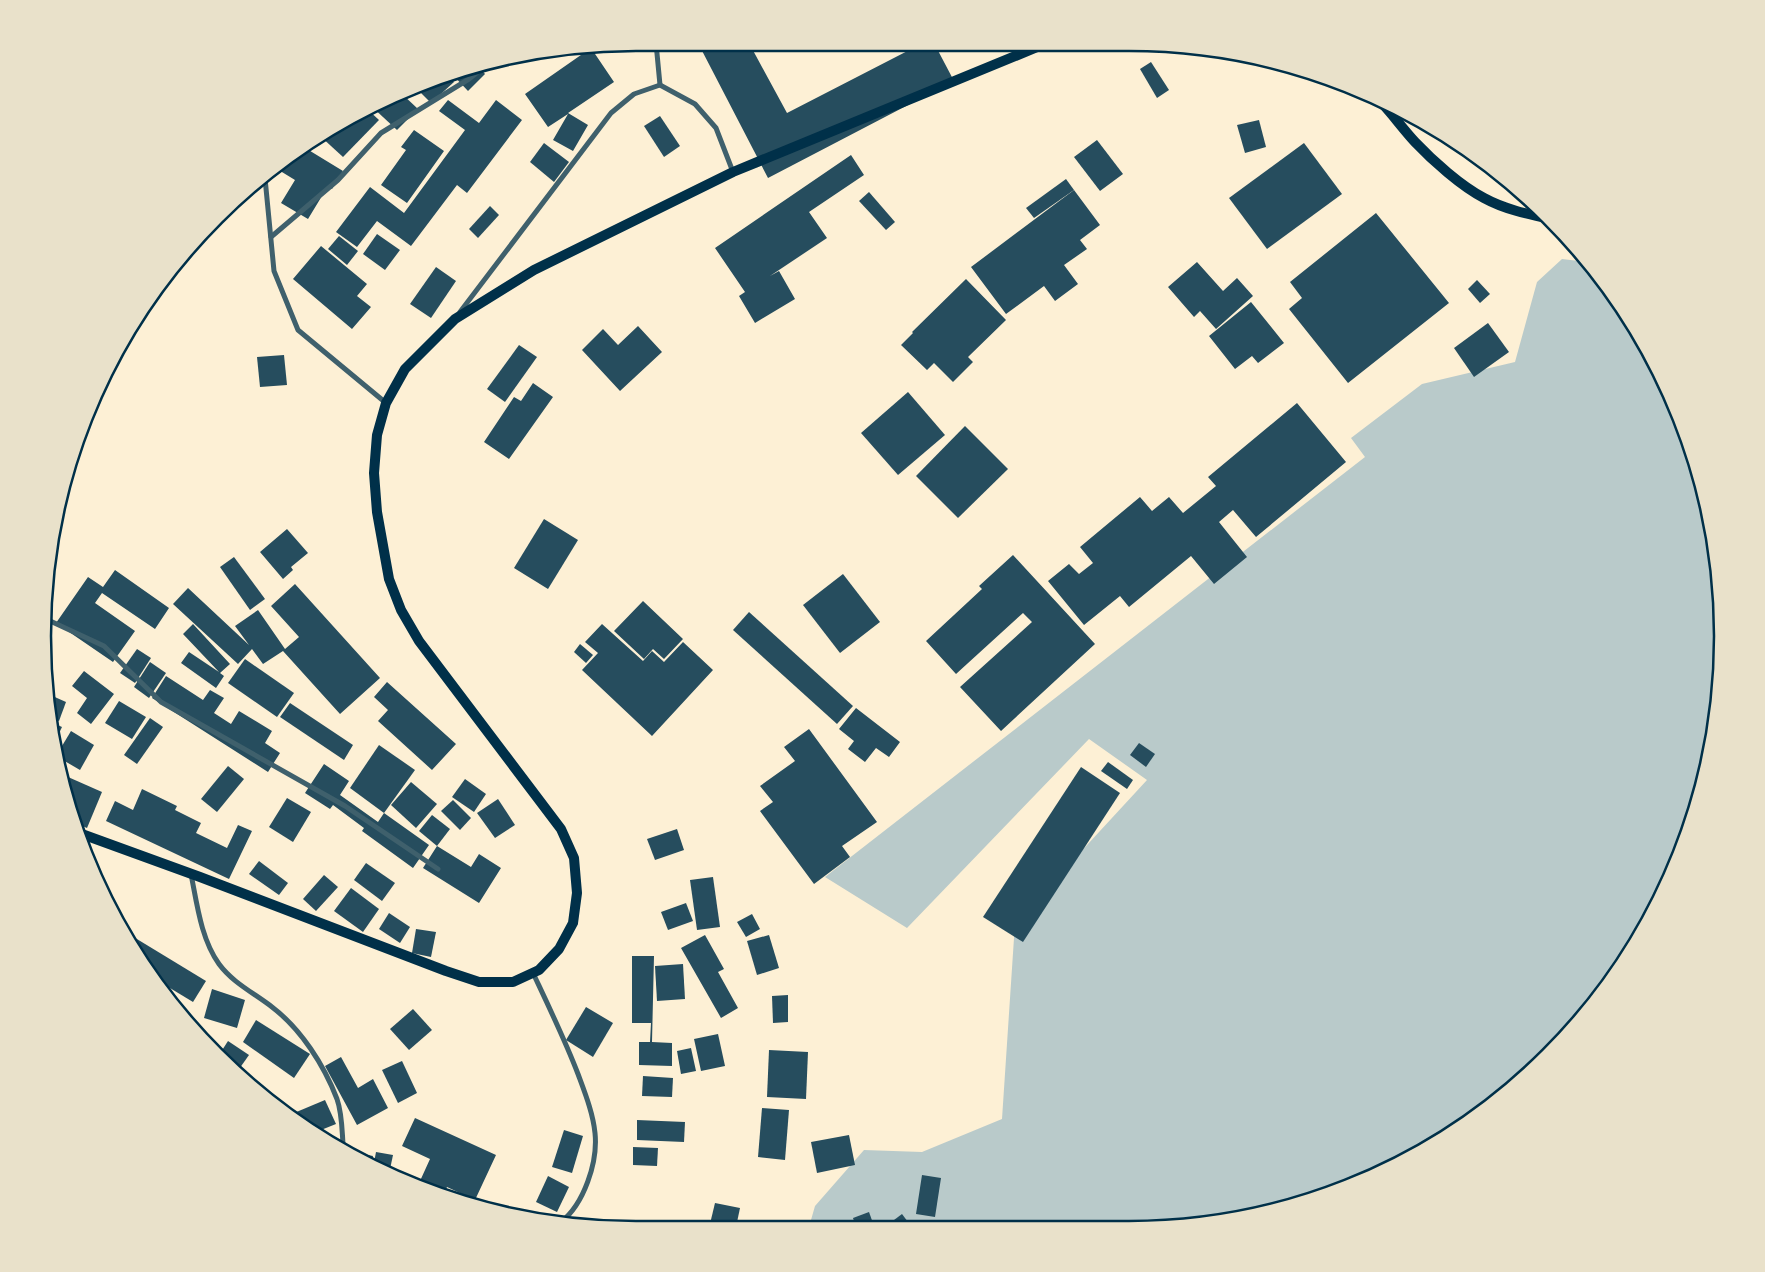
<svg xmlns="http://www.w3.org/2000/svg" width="1765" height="1272" viewBox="0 0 1765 1272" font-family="Jost,sans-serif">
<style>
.green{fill:#b9caca}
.building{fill:#264d5e}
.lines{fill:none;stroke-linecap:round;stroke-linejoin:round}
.minor{stroke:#3f606c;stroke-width:5}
.secondary{stroke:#003049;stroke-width:10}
.rim{fill:none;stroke:#003049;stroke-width:2.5}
</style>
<rect width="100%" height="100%" fill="#fdf0d5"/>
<!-- green -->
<polygon class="green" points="1562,259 1587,262 1643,340 1691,445 1717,559 1721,675 1702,790 1661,899 1600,998 1520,1082 1391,1168 1283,1209 1207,1224 809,1227 815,1206 864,1150 922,1152 1002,1119 1015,923 1147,780 1089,739 907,928 825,877 1365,457 1351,438 1422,384 1515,362 1537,282"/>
<!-- building -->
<g class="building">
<polygon points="698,43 749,43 787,113 923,43 934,43 954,81 768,178"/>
<polygon points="591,48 614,82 568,113 588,125 573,151 553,140 568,114 548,127 525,94"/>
<polygon points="1151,62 1169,90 1157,98 1140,69"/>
<polygon points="477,65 485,74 468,91 452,74"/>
<polygon points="448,76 454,82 431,103 416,88"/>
<polygon points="401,93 418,109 397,130 370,105"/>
<polygon points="448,100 479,123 496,100 522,120 467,193 457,185 411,246 377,221 357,247 336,232 370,187 404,213 465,130 439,111"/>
<polygon points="366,108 379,120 343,157 319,135"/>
<polygon points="660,116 680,146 664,157 644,126"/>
<polygon points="1259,120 1266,147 1245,153 1237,125"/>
<polygon points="414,130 444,151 407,203 381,185 406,150 401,147"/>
<polygon points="1097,140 1123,174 1100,191 1074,157"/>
<polygon points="544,143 569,162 554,182 530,162"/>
<polygon points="1304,143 1342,194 1267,249 1229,198"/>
<polygon points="302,146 343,171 332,189 328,186 308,219 281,203 295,180 277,169"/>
<polygon points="851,155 864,175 809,212 827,238 770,276 779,271 795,299 755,323 739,296 745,292 715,248"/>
<polygon points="1066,179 1074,190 1034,218 1026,208"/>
<polygon points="1074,190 1100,225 1080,240 1087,249 1064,265 1078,284 1055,301 1044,286 1006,314 971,267"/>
<polygon points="869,192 895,222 886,230 859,201"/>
<polygon points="490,206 499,215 478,238 469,229"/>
<polygon points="1376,213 1449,303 1348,383 1289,309 1302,298 1290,282"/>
<polygon points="377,234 400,250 385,270 363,254"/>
<polygon points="339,236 358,251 347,265 328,249"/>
<polygon points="321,246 367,284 357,296 371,307 352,329 293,279"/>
<polygon points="1197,262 1223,291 1237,278 1253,296 1216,329 1200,311 1194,317 1168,287"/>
<polygon points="436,267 456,281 431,318 410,304"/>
<polygon points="966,279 1006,320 968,357 973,362 953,382 934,363 927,370 901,345 913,333 912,332"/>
<polygon points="1477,280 1490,294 1480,303 1468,289"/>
<polygon points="1251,302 1284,343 1258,363 1252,356 1235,369 1209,336"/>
<polygon points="1488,323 1509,352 1474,377 1454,348"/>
<polygon points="638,326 662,352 620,391 582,350 603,329 618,345"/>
<polygon points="519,345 537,357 505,402 487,389"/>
<polygon points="284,355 287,385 260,387 257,357"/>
<polygon points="533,383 553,397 509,459 484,442 514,397 521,401"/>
<polygon points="908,392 945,435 898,475 861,433"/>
<polygon points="1297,403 1346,462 1256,537 1233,510 1219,522 1247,557 1214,584 1191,556 1129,607 1120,596 1084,625 1048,581 1069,564 1079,574 1093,563 1080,547 1140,497 1152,511 1169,497 1183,513 1216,486 1208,477"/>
<polygon points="965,426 1008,469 958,518 916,476"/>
<polygon points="544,519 578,540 548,589 514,568"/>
<polygon points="287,529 308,553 291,567 293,570 283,579 260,552"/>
<polygon points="1013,555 1095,644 1001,731 960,687 1032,622 1023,613 956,674 926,641 982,589 979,586"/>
<polygon points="234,557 265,599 250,610 220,567"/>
<polygon points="115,570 169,608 155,629 102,593 95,603 135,631 113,662 56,623 88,577 103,587"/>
<polygon points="843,574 880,622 840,653 803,605"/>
<polygon points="295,584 380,678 340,714 283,651 263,664 252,649 238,664 173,604 188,588 249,645 235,626 258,610 285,649 299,637 271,606"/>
<polygon points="643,601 683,639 664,659 653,649 644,659 614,631"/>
<polygon points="749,612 853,706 837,724 733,630"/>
<polygon points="193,624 230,664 220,673 224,676 216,688 181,663 189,652 219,672 183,634"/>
<polygon points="602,624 643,661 652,651 664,662 683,642 713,670 652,736 582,670 598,653 585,642"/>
<polygon points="580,644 593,655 586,663 574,652"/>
<polygon points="137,649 151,658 135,683 120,673"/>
<polygon points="245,659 294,693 277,717 228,683"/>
<polygon points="150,662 166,673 149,698 134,687"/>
<polygon points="84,671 114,694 91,724 77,713 87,698 72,686"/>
<polygon points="166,676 203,700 210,690 224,698 214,713 231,724 239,711 272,731 265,743 280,753 268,772 152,698"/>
<polygon points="387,682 456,744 432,770 378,721 388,710 374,697"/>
<polygon points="48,694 66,702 59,721 48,717"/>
<polygon points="119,701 146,717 132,739 105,723"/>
<polygon points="290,703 353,745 344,760 280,717"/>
<polygon points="856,708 900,742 889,757 876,748 865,762 848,749 854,741 839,729"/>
<polygon points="150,718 163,727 137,764 124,755"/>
<polygon points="49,721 62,727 54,744"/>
<polygon points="809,729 877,822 842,846 850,857 814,884 760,811 773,802 760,786 795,761 784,747"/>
<polygon points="71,731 94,745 80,770 56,756"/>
<polygon points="1139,743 1155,754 1146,767 1130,755"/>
<polygon points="379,745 415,770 384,813 350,788"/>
<polygon points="1108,762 1133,780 1127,789 1101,771"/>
<polygon points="324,764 349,781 340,795 378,822 384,813 429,845 413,868 362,831 364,828 333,805 330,809 305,793"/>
<polygon points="228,766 244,779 217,812 201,799"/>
<polygon points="1081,767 1120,793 1023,942 983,917"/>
<polygon points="59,773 102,792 87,828 75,823 63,790"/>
<polygon points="465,779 486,794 474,812 452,797"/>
<polygon points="411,782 437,804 416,828 391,805"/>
<polygon points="142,789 177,806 175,810 201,823 196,833 227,848 238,825 252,831 229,879 106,821 115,801 133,810"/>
<polygon points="287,798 311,812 293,842 269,827"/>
<polygon points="498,799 515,825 495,838 477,813"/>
<polygon points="453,800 471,818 460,830 441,811"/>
<polygon points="432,815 450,829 437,846 419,831"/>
<polygon points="677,829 684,850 655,860 647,839"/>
<polygon points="437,846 471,867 479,854 501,868 479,903 423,868"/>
<polygon points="259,861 288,883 279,895 249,874"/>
<polygon points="366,863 395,883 382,901 354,880"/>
<polygon points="324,875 338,887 316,911 303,899"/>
<polygon points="713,877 720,927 697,930 690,880"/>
<polygon points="351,888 379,909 363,932 334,911"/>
<polygon points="686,903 693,921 668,930 661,912"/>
<polygon points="389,913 410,927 400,943 379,929"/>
<polygon points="752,914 760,929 746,937 737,922"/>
<polygon points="416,929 436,932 431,957 412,953"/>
<polygon points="127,933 206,981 193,1002 160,982"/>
<polygon points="705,935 724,969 718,972 738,1008 721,1018 681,948"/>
<polygon points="769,935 779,968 757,975 747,941"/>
<polygon points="632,956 654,956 652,1042 672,1043 672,1066 639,1065 639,1042 650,1042 651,1023 632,1023"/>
<polygon points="683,964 685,999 657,1001 655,966"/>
<polygon points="212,989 245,1000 237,1028 204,1018"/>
<polygon points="788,995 788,1022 773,1023 772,996"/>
<polygon points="586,1007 613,1023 593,1057 566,1040"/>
<polygon points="413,1009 432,1030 409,1050 390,1029"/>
<polygon points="256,1020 310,1054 294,1078 243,1042"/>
<polygon points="718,1034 725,1066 701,1071 694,1039"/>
<polygon points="228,1041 249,1055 237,1072 219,1055"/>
<polygon points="691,1048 696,1071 681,1074 677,1051"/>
<polygon points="769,1050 808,1052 806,1099 767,1097"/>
<polygon points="341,1057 358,1088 373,1079 388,1108 357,1125 325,1066"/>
<polygon points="402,1061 417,1093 398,1103 382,1070"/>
<polygon points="643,1076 673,1078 672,1097 642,1096"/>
<polygon points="325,1100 336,1124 316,1132 298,1121 294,1113"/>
<polygon points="762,1108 789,1110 785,1160 758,1157"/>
<polygon points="415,1118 496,1155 475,1200 447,1187 444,1194 427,1186 433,1191 410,1182 413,1177 420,1181 430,1159 402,1146"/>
<polygon points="637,1120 685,1122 684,1142 637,1140"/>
<polygon points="564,1130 583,1136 572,1173 552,1167"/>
<polygon points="849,1135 855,1165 817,1173 811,1142"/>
<polygon points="633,1147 658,1148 657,1166 633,1165"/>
<polygon points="352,1152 373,1156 371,1167 352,1155"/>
<polygon points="376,1152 393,1155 389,1174 373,1168"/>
<polygon points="922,1175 941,1178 935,1217 916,1214"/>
<polygon points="548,1176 569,1187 557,1212 536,1202"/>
<polygon points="715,1203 740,1208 736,1227 709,1228"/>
<polygon points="869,1212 874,1226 856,1227 853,1218"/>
<polygon points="902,1214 911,1226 886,1226"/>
</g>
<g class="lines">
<!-- minor -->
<g class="minor">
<polyline points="656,43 660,85"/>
<polyline points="265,178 274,271 298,330 386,403"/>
<polyline points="271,237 338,180 381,133 469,79 490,62"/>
<polyline points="460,312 611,113 634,94 660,85 695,104 716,128 733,172"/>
<polyline points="48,620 104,646 161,702 345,806 438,869"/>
<path d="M191 874C197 904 201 939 219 964 233 983 254 993 272 1007 301 1029 324 1065 337 1099 342 1113 342 1130 343 1144"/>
<path d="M533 973C549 1007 565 1040 578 1074 585 1093 593 1113 595 1133 598 1162 584 1204 561 1222"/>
</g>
<!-- secondary -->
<g class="secondary">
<path d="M1377 98C1391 112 1402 128 1415 142 1433 161 1461 186 1484 198 1504 209 1527 214 1550 219"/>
<polyline points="79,833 200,877 446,971 479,982 513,982 539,970 559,949 573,923 577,893 574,858 561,829 419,641 401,610 389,579 377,512 374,473 377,435 386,403 405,369 455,319 534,270 733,172 1047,43"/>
</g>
</g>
<!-- crop -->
<path d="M0 0H1765V1272H0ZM636 51H1129A585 585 0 0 1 1714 636V636A585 585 0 0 1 1129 1221H636A585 585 0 0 1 51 636V636A585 585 0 0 1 636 51Z" fill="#e9e1ca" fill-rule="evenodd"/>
<path class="rim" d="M636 51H1129A585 585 0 0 1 1714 636V636A585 585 0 0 1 1129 1221H636A585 585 0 0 1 51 636V636A585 585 0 0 1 636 51Z"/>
</svg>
